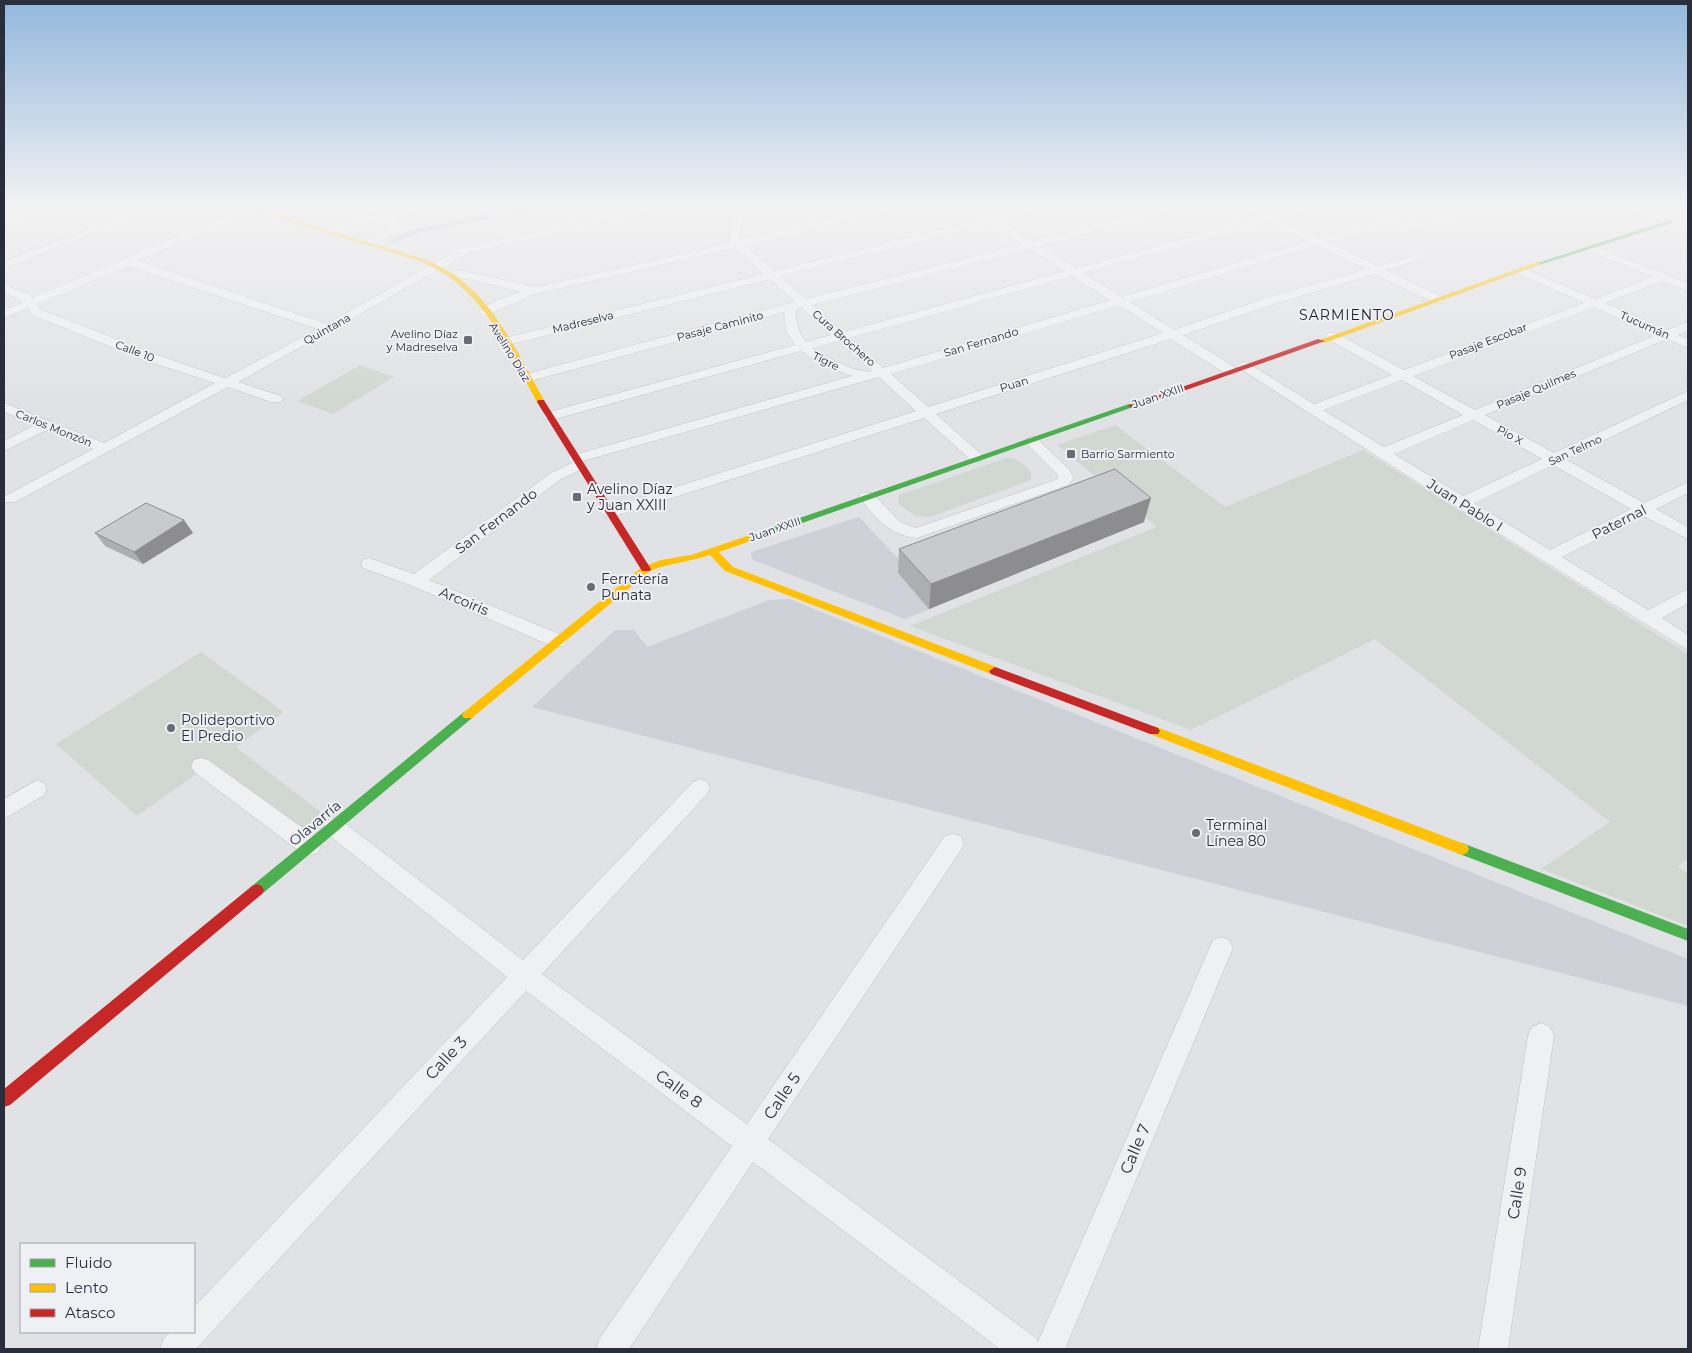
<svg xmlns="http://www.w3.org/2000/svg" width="1692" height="1353" font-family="Montserrat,sans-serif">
  <rect width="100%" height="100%" fill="#e1e2e5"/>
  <g fill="#cfd1d8">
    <path d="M1109 493 1144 522 905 619 753 560 751 555V552L859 517 904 565Z"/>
    <path d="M789 599 1688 959V1006L532 707 615 630H634L647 647 769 600Z"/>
  </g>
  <g fill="#d0d8d1">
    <path d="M273 208H371L375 215 327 224Z"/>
    <path d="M360 365 394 377 333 414 298 401Z"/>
    <path d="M1115 425 1225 507 1363 450 1688 654V859L1678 866 1688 874V926L1541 869 1610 822 1375 639 1191 730 910 626 1157 527 1057 445Z"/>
    <path d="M1006 458C1017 458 1024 464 1031 472V480L930 517 916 516 898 504 899 495Z"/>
    <path d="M201 652 284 712 236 747 323 814 299 832 212 763 137 816 56 744Z"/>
  </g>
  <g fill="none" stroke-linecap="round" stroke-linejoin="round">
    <path stroke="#b1bccd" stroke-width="4.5" d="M393 241 413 232 529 208"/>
    <g stroke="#bfc0c3" stroke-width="1">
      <g id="street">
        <path d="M31 208H47L4 225V219Z"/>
        <path d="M141 208H156L4 269V262Z"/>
        <path d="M244 208H259L138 261 327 324 459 249 645 208H666L467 254 238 382 281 396 283 399 281 402H271L228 387 15 502H5V496L93 449 47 430 4 451V441L35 425 4 412V403L104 443 215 383 144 360 32 315 28 308 4 318V310L23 302 4 292V285L30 294 32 298ZM128 266 318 329 225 378 154 354 40 309 37 304Z"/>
        <path d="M381 208H391L393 211 407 208H428L396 217 401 227 399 231 368 247 363 244 364 242 391 227 387 219 321 233 316 230 321 227 384 213Z"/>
        <path d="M735 208H745L739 237 741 240 880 208H900L746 246 774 271 983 219 968 208H981L994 216 1026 208H1045L1001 221 1033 241 1161 208H1180L1040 246 1076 268 1260 218 1243 208H1257L1270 215 1293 208H1311L1279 219 1319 238 1377 221 1352 208H1367L1391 219 1416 225 1467 208H1484L1416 231 1387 224 1328 242 1377 266 1419 254 1423 255V259L1386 270 1443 297V303H1435L1375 274 1274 304 1183 335 1236 368 1238 371 1236 374H1226L1171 339 936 414 982 455 984 458 982 461H972L924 418 615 516 609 518 601 513 603 510 916 411 879 377 583 461 586 465 584 468 561 479 429 580 564 636 567 641 564 646 558 647 552 646 410 585 363 568 361 564 363 560 369 558 414 574 551 473 572 463 568 459 570 456 852 376 824 366 801 351 555 419H545L543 416 545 413 795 345 786 331 784 312 527 382 520 378 522 375 795 302 770 279 505 346 501 345 499 342 501 339 764 274 735 248 535 294 485 316 479 312C489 301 507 297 521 292L474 280 453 277 447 274 453 271H463L536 287 731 243 729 237ZM1268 222 1308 241 1122 297 1083 273ZM990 224 1022 244 806 299 780 276ZM1317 245 1366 269 1266 298 1174 330 1130 302ZM1030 249 1065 271 843 332 812 305ZM1072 276 1110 300 883 368 849 338ZM1119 305 1163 333 928 407 891 374ZM801 307 831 335 806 342C798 332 795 321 796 309ZM838 341 872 371C857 375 825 356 812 348Z"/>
        <path d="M1623 208H1639L1659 215 1680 208H1688V212L1669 219 1688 226V232Z"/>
        <path d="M1590 245 1688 283V291L1663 281 1605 303 1667 330 1688 322V330L1678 335 1688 339V348L1667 339 1485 415 1554 453 1688 391V400L1565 459 1644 503 1688 482V493L1656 509 1688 527V539L1643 516 1562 557 1648 610 1688 589V603L1662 618 1688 635V650L1455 506 1236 366 1243 362 1248 363 1314 404 1392 375 1328 339 1326 336 1328 333H1336L1404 370 1584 303 1515 272V268H1523L1595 299 1653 277 1586 250V246ZM1594 307 1656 335 1475 410 1413 376ZM1402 380 1463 415 1384 447 1323 410ZM1473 420 1542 459 1463 496 1394 454ZM1553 465 1631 509 1550 550 1474 503Z"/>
        <path d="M1031 437 1036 438 1069 469 1074 478 1068 485 917 538C890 535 874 518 859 496L862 493H872L900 522 916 528 1058 479 1057 474 1024 441Z"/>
        <path d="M201 758 208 760 318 839 321 846 318 853 310 855 302 853 194 772 191 766 194 760Z"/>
        <path d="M700 779 707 782 710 788 707 794 542 974 747 1124 945 836 953 834 961 836 964 843 961 850 768 1139 1036 1338 1038 1342 1213 940 1221 937 1229 940 1233 948 1065 1349H1000L753 1162 629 1349H596L600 1338 732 1146 526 991 196 1349H160L164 1338 170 1332H194V1307L507 977 326 833 323 827 326 821 334 818 342 821 523 960 693 782Z"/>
        <path d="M37 780 44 783 47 789 44 795 4 819V799Z"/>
        <path d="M1541 1023 1550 1027 1554 1036 1508 1349H1478L1528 1036 1532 1027Z"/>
      </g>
    </g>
    <use href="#street" fill="#eff0f2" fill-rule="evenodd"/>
    <g fill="#4caf50" fill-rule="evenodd">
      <path d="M1670 220 1672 221V223L1539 265 1534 264Z"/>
      <path d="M1129 404H1132L1136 406 768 535H762L760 533 762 531Z"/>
      <path d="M468 711 472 712 474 715 472 718 262 894 257 896 252 894 250 890 252 886 464 712Z"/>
      <path d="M1462 843 1688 929V941L1457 853 1455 849 1457 845Z"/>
    </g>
    <g fill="#ffc107" fill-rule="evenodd">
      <path d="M243 208H254L427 260C441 267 455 273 466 284 502 315 522 362 545 402L541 404 537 402C515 363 496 317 461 287 450 276 436 269 423 262Z"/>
      <path d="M1537 262 1540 264 1539 265 1324 343 1317 341Z"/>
      <path d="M765 530 770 533 768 535 719 552 733 567 999 668 1001 671 999 674H991L725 571 710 555C690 562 669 563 650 571L472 718H464L462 715 464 712 642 567 661 560 691 555Z"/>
      <path d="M1154 726 1467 845 1469 849 1467 853 1462 855 1457 853 1150 734 1148 731 1150 728Z"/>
    </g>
    <g fill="#c62828" fill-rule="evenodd">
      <path d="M1318 339 1325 341 1135 408H1132L1128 406Z"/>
      <path d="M538 400H544L545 402 651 569 650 571H642L537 402Z"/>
      <path d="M995 667 1158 728 1160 731 1158 734H1150L991 674 989 671Z"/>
      <path d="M257 884 262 886 264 890 262 894 10 1105 4 1107V1089L252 886Z"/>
    </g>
  </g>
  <g fill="#adaeb0">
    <path d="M184 520 193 533 143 564 105 546 95 533Z"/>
    <path d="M1144 522 929 609 898 573 899 549Z"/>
  </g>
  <g fill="#8d8d90">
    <path d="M1151 498 1144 522 929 609 931 584Z"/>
    <path d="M184 520 193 533 143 564 134 552Z"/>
  </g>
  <g fill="#c9cacd" stroke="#8d8d90">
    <path d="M1115 469 1151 498 931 584 899 549Z"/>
    <path d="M146 503 184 520 134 552 95 533Z"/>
  </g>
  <linearGradient id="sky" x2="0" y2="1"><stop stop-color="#92b7dd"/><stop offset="0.52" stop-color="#f2f2f3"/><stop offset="1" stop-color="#f2f2f3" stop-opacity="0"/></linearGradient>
  <rect width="1692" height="398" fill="url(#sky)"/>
  <g fill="#696d77" stroke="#eef0f4" stroke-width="2">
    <rect x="463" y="335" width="10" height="10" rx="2.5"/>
    <rect x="1066" y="449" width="10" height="10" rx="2.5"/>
    <rect x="572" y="492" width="10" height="10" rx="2.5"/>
    <circle cx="591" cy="587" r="5"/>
    <circle cx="171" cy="728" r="5"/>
    <circle cx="1196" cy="833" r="5"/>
  </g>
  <g text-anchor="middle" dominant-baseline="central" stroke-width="4" stroke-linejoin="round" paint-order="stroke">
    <g font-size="11" fill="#292e3c" stroke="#eef0f4">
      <text transform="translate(583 322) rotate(-14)">Madreselva</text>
      <text transform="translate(1645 325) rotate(24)">Tucumán</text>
      <text transform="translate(720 326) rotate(-15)">Pasaje Caminito</text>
      <text transform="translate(327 329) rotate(-29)">Quintana</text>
      <text transform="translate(844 338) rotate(41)">Cura Brochero</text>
      <text transform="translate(1488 341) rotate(-21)">Pasaje Escobar</text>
      <text transform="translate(981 342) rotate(-17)">San Fernando</text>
      <text transform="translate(135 351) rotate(21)">Calle 10</text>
      <text transform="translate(510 352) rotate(58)">Avelino Díaz</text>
      <text transform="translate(826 361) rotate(26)">Tigre</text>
      <text transform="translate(1014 384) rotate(-17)">Puan</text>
      <text transform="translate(1536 389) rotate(-23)">Pasaje Quilmes</text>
      <text transform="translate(1158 396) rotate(-19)">Juan XXIII</text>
      <text transform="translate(54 428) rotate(22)">Carlos Monzón</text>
      <text transform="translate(1510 435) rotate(29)">Pio X</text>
      <text transform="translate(1575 450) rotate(-25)">San Telmo</text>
      <text transform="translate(775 529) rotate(-19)">Juan XXIII</text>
    </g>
    <g font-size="11" fill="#292e3c" stroke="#eef0f4" text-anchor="end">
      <text x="458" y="334">Avelino Díaz<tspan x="458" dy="13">y Madreselva</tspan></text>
      <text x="1081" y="454" text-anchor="start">Barrio Sarmiento</text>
    </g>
    <g font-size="14" letter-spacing="1" fill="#1c202d" stroke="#eef0f4">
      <text x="1347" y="315">SARMIENTO</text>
    </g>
    <g font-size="14" fill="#292e3c" stroke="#eef0f4" text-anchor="start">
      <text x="587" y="489">Avelino Díaz<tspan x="587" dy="16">y Juan XXIII</tspan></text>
      <text x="601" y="579">Ferretería<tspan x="601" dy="16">Punata</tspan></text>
      <text x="181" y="720">Polideportivo<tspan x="181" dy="16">El Predio</tspan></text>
      <text x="1206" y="825">Terminal<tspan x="1206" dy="16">Línea 80</tspan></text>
    </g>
    <g font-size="14" fill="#292e3c" stroke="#eef0f4">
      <text transform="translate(1465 505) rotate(32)">Juan Pablo I</text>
      <text transform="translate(496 521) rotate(-37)">San Fernando</text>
      <text transform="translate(1619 522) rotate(-27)">Paternal</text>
      <text transform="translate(464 601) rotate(23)">Arcoiris</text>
      <text transform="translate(315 823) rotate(-40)">Olavarría</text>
    </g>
    <g font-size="16" fill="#292e3c" stroke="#eef0f4">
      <text transform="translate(446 1058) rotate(-47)">Calle 3</text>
      <text transform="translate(679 1089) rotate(36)">Calle 8</text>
      <text transform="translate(782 1096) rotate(-56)">Calle 5</text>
      <text transform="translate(1135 1149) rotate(-67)">Calle 7</text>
      <text transform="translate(1517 1193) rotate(-81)">Calle 9</text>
    </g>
  </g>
  <rect width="1692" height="1353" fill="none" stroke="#292e3c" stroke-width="10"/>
  <rect x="20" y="1243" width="175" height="90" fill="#eef0f4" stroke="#9fa2aa"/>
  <rect x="30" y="1259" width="25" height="8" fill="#4caf50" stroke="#9fa2aa"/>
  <text x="65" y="1268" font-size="15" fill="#292e3c">Fluido</text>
  <rect x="30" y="1284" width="25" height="8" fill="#ffc107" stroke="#9fa2aa"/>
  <text x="65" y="1293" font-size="15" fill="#292e3c">Lento</text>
  <rect x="30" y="1309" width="25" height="8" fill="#c62828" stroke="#9fa2aa"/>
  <text x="65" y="1318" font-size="15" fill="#292e3c">Atasco</text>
</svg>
